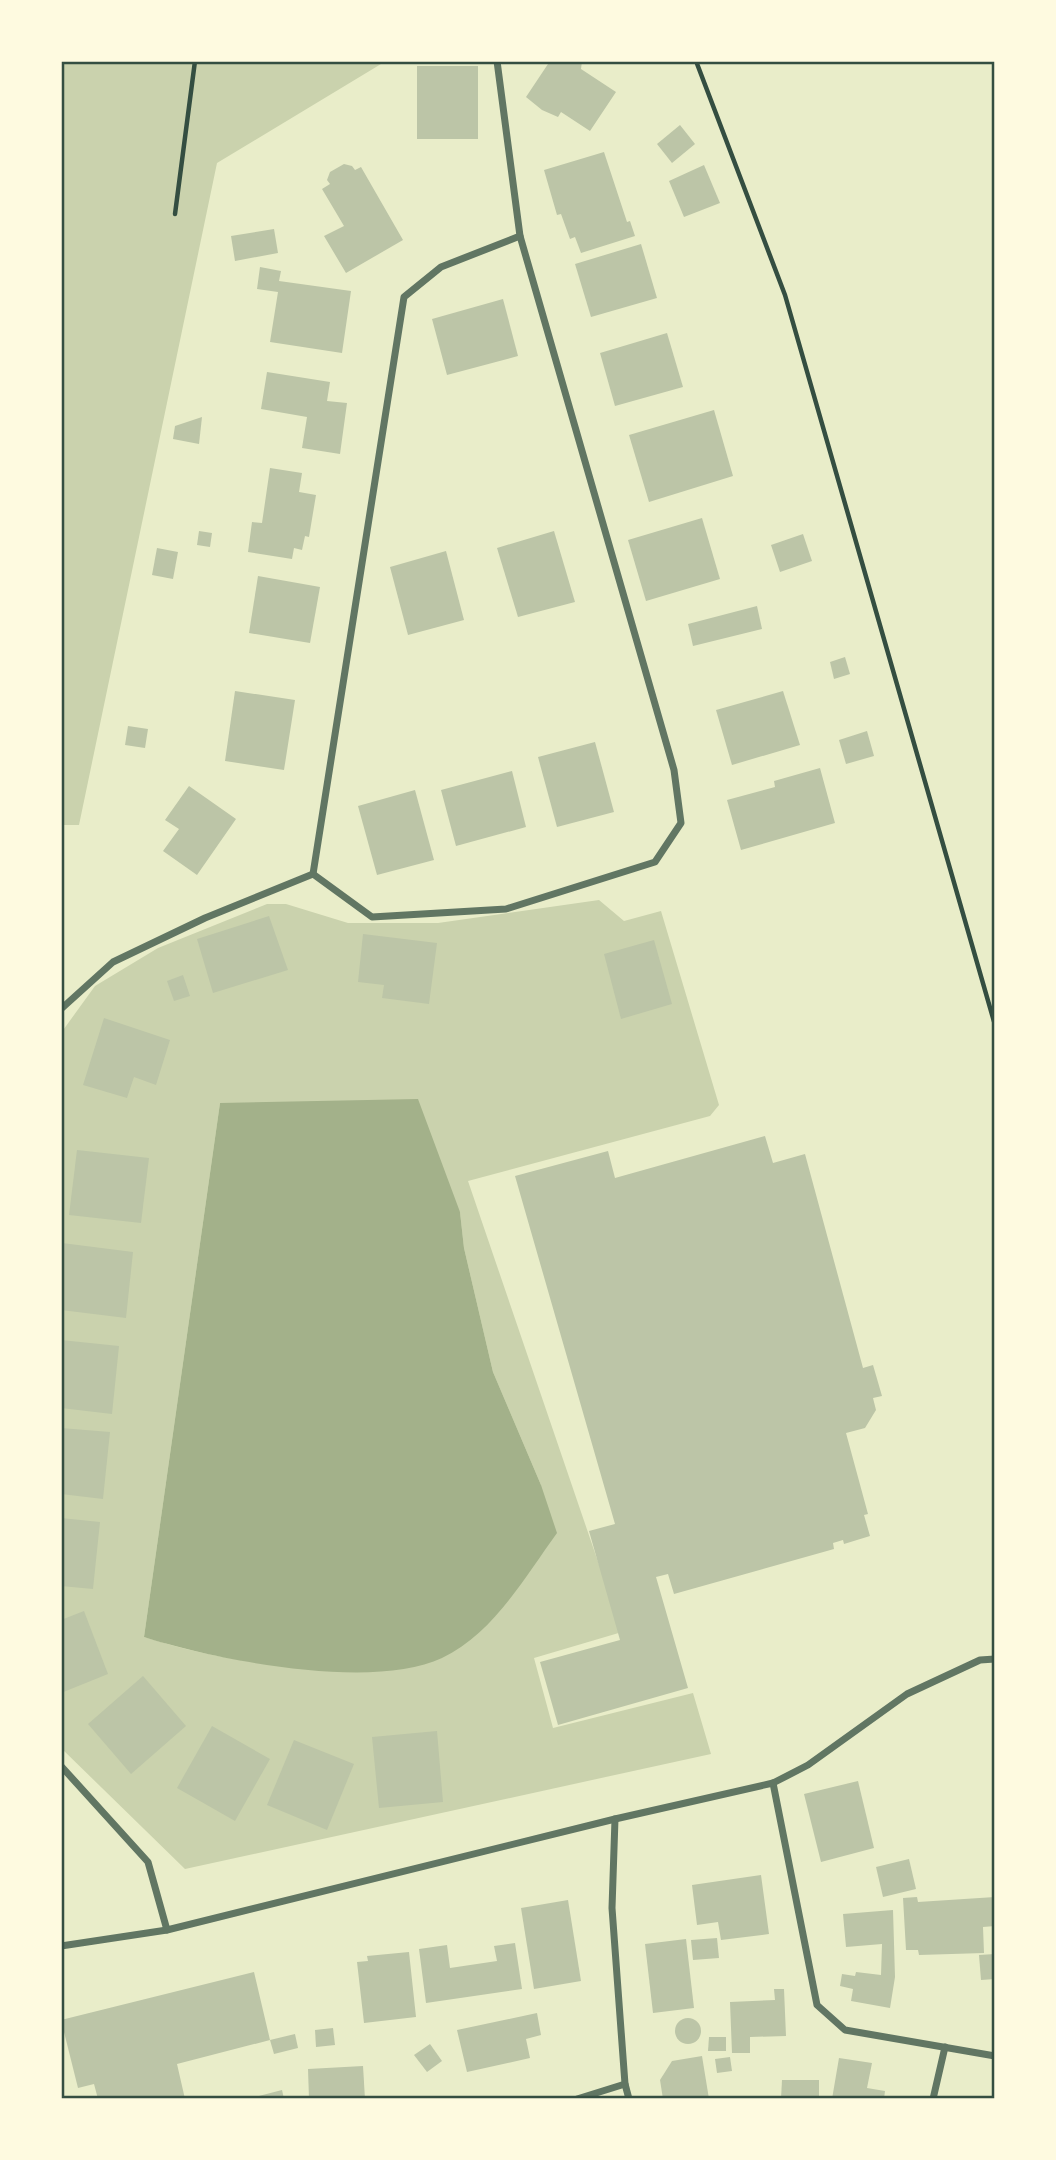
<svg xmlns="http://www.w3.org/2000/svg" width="1056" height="2160" font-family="'Crimson Pro',serif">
  <rect width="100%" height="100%" fill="#e9edc9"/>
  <g fill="#cad2ad" fill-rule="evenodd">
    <path d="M61 61H386L217 163 79 825H61Z"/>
    <path d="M599 900 624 921 661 911 719 1105 710 1116 468 1181 622 1632 534 1658 553 1728 693 1693 711 1754 185 1869 61 1748V1033L95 986 158 948 267 904H286L348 923H438ZM220 1103 460 1212 464 1248 493 1372 541 1485 380 1670C298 1670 222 1662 144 1637Z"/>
  </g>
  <path fill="#a3b18a" d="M418 1099 460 1212 464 1248 493 1372 541 1485 557 1533C525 1577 493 1634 442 1658 373 1691 215 1660 144 1637L220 1103Z"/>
  <g fill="#bcc5a7">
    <path d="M550 61H582L581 69 616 92 590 131 561 112 558 117 542 110 526 97Z"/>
    <rect x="417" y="66" width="61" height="73"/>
    <path d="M680 125 695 144 672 163 657 144Z"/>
    <path d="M604 152 627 222 630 221 635 236 581 253 575 237 570 239 561 214 557 215 544 170Z"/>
    <path d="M344 164 352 166 355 170 361 167 403 240 346 273 324 236 344 226 322 189 330 184 327 180 330 172Z"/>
    <path d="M704 165 720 203 684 217 669 181Z"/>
    <path d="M274 229 278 253 235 261 231 236Z"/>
    <path d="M641 244 657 298 591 317 575 264Z"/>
    <path d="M260 267 281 271 279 281 351 291 342 353 270 342 278 292 257 289Z"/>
    <path d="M503 299 518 356 447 375 432 319Z"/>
    <path d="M667 333 683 387 615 406 600 353Z"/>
    <path d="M267 372 330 382 327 401 347 403 340 454 302 448 307 417 261 409Z"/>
    <path d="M714 410 733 476 649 502 629 435Z"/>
    <path d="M202 417 199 444 173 439 175 426Z"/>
    <path d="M270 468 302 473 299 492 316 495 309 537 305 536 302 550 294 548 292 559 248 552 252 522 262 523Z"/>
    <path d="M702 518 720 579 646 601 628 540Z"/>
    <path d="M199 531 212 533 210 547 197 545Z"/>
    <path d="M554 531 575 602 518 617 497 548Z"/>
    <path d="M803 534 812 561 780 572 771 545Z"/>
    <path d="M157 548 178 552 173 579 152 575Z"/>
    <path d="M446 551 464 620 408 635 390 567Z"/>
    <path d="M258 576 320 587 310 643 249 633Z"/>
    <path d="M757 606 762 629 693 646 688 624Z"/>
    <path d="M845 657 850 674 834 679 830 662Z"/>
    <path d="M235 691 295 700 284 770 225 761Z"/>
    <path d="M783 691 800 745 732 765 716 710Z"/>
    <path d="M128 726 148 729 145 748 125 745Z"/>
    <path d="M867 731 874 756 846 764 839 740Z"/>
    <path d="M595 742 614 812 557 827 538 757Z"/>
    <path d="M820 768 835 823 741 850 727 800 775 787 774 781Z"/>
    <path d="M512 771 526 827 456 846 441 790Z"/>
    <path d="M189 786 236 819 197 875 163 851 179 829 165 820Z"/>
    <path d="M415 790 434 860 377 875 358 806Z"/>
    <path d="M269 916 288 970 213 993 197 939Z"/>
    <path d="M363 934 437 943 429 1004 382 998 384 985 358 982Z"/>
    <path d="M654 940 672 1004 621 1019 604 954Z"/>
    <path d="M183 975 190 996 174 1001 167 981Z"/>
    <path d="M104 1018 170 1040 156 1085 134 1077 127 1098 83 1085Z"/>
    <path d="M765 1136 773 1163 805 1154 863 1368 873 1365 882 1396 873 1398 876 1410 865 1428 846 1433 868 1514 864 1515 870 1536 844 1544 843 1540 833 1543 834 1549 674 1594 668 1574 656 1577 688 1688 558 1725 540 1662 620 1640 589 1531 615 1524 515 1176 608 1151 615 1178Z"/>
    <path d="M77 1150 149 1158 141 1223 69 1215Z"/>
    <path d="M62 1243 133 1252 126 1318 61 1310Z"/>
    <path d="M61 1340 119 1346 112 1414 61 1408Z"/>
    <path d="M61 1428 110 1432 103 1499 61 1494Z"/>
    <path d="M61 1518 100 1522 93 1589 61 1586Z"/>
    <path d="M84 1611 108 1674 61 1693V1620Z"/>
    <path d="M143 1676 186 1726 131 1774 88 1724Z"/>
    <path d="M212 1726 270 1759 235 1821 177 1788Z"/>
    <path d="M437 1731 443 1802 379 1808 372 1737Z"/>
    <path d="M294 1740 354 1764 327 1830 267 1805Z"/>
    <path d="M858 1781 874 1848 821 1862 804 1794Z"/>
    <path d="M909 1859 916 1889 883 1897 876 1867Z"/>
    <path d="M761 1875 769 1934 721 1940 718 1922 697 1925 692 1885Z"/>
    <path d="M917 1897 918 1902 995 1897V1926L983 1927 984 1953 919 1955 918 1950H906L903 1898Z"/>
    <path d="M568 1900 581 1981 534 1989 521 1908Z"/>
    <path d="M893 1910 895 1977 890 2008 851 2001 853 1989 840 1986 842 1974 855 1976 856 1972 881 1975 882 1944 846 1947 843 1914Z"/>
    <path d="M717 1938 719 1958 693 1960 691 1940Z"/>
    <path d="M686 1939 694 2008 653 2013 645 1944Z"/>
    <path d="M515 1943 522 1989 426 2003 419 1949 447 1945 450 1968 497 1961 494 1946Z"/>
    <path d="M409 1952 416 2017 364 2023 357 1962 368 1961 367 1956Z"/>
    <path d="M995 1954V1979L981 1980 979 1955Z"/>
    <path d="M254 1972 270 2040 177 2064 185 2099H98L94 2084 78 2088 61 2020Z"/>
    <path d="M774 1989H784L786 2036 750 2037V2053H732L730 2002 775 2000Z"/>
    <path d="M537 2013 541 2035 526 2039 530 2058 467 2072 457 2030Z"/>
    <circle cx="688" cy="2031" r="13"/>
    <path d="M333 2028 335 2045 316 2047 315 2030Z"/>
    <path d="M295 2034 298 2048 274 2054 270 2040Z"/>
    <path d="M709 2037H726V2051H708Z"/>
    <path d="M430 2044 442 2061 427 2072 414 2055Z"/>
    <path d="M702 2056 709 2099H663L660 2080 672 2061Z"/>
    <path d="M730 2057 732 2071 717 2073 715 2059Z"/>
    <path d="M839 2058 872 2063 867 2088 885 2091 884 2099H832Z"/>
    <path d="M363 2066 365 2099H309L308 2069Z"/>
    <path d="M782 2080H819V2099H781Z"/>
    <path d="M282 2090 284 2099H251V2098Z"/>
  </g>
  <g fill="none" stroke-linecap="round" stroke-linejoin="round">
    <g stroke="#344e41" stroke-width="4.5">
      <path d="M696 61 785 295 995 1025"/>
      <path d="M175 214 195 61"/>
    </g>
    <g stroke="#617663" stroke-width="7">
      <path d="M313 874 372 917 506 909 655 862 681 823 674 770 520 236 497 61"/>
      <path d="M313 874 404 297 441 267 520 236"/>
      <path d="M61 1009 113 962 205 918 313 874"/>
      <path d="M61 1766 148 1862 167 1930"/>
      <path d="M773 1783 817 2005 845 2030 995 2056"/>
      <path d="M615 1819 612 1908 625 2084 629 2099"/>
      <path d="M61 1946 167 1930 615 1819 773 1783 808 1765 907 1694 980 1660 995 1659"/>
      <path d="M577 2099 625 2084"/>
      <path d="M933 2099 945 2047"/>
    </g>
  </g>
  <rect width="1056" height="2160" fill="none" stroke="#fefae0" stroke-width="126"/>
  <rect x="63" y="63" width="930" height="2034" fill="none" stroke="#344e41" stroke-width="2.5"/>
</svg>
